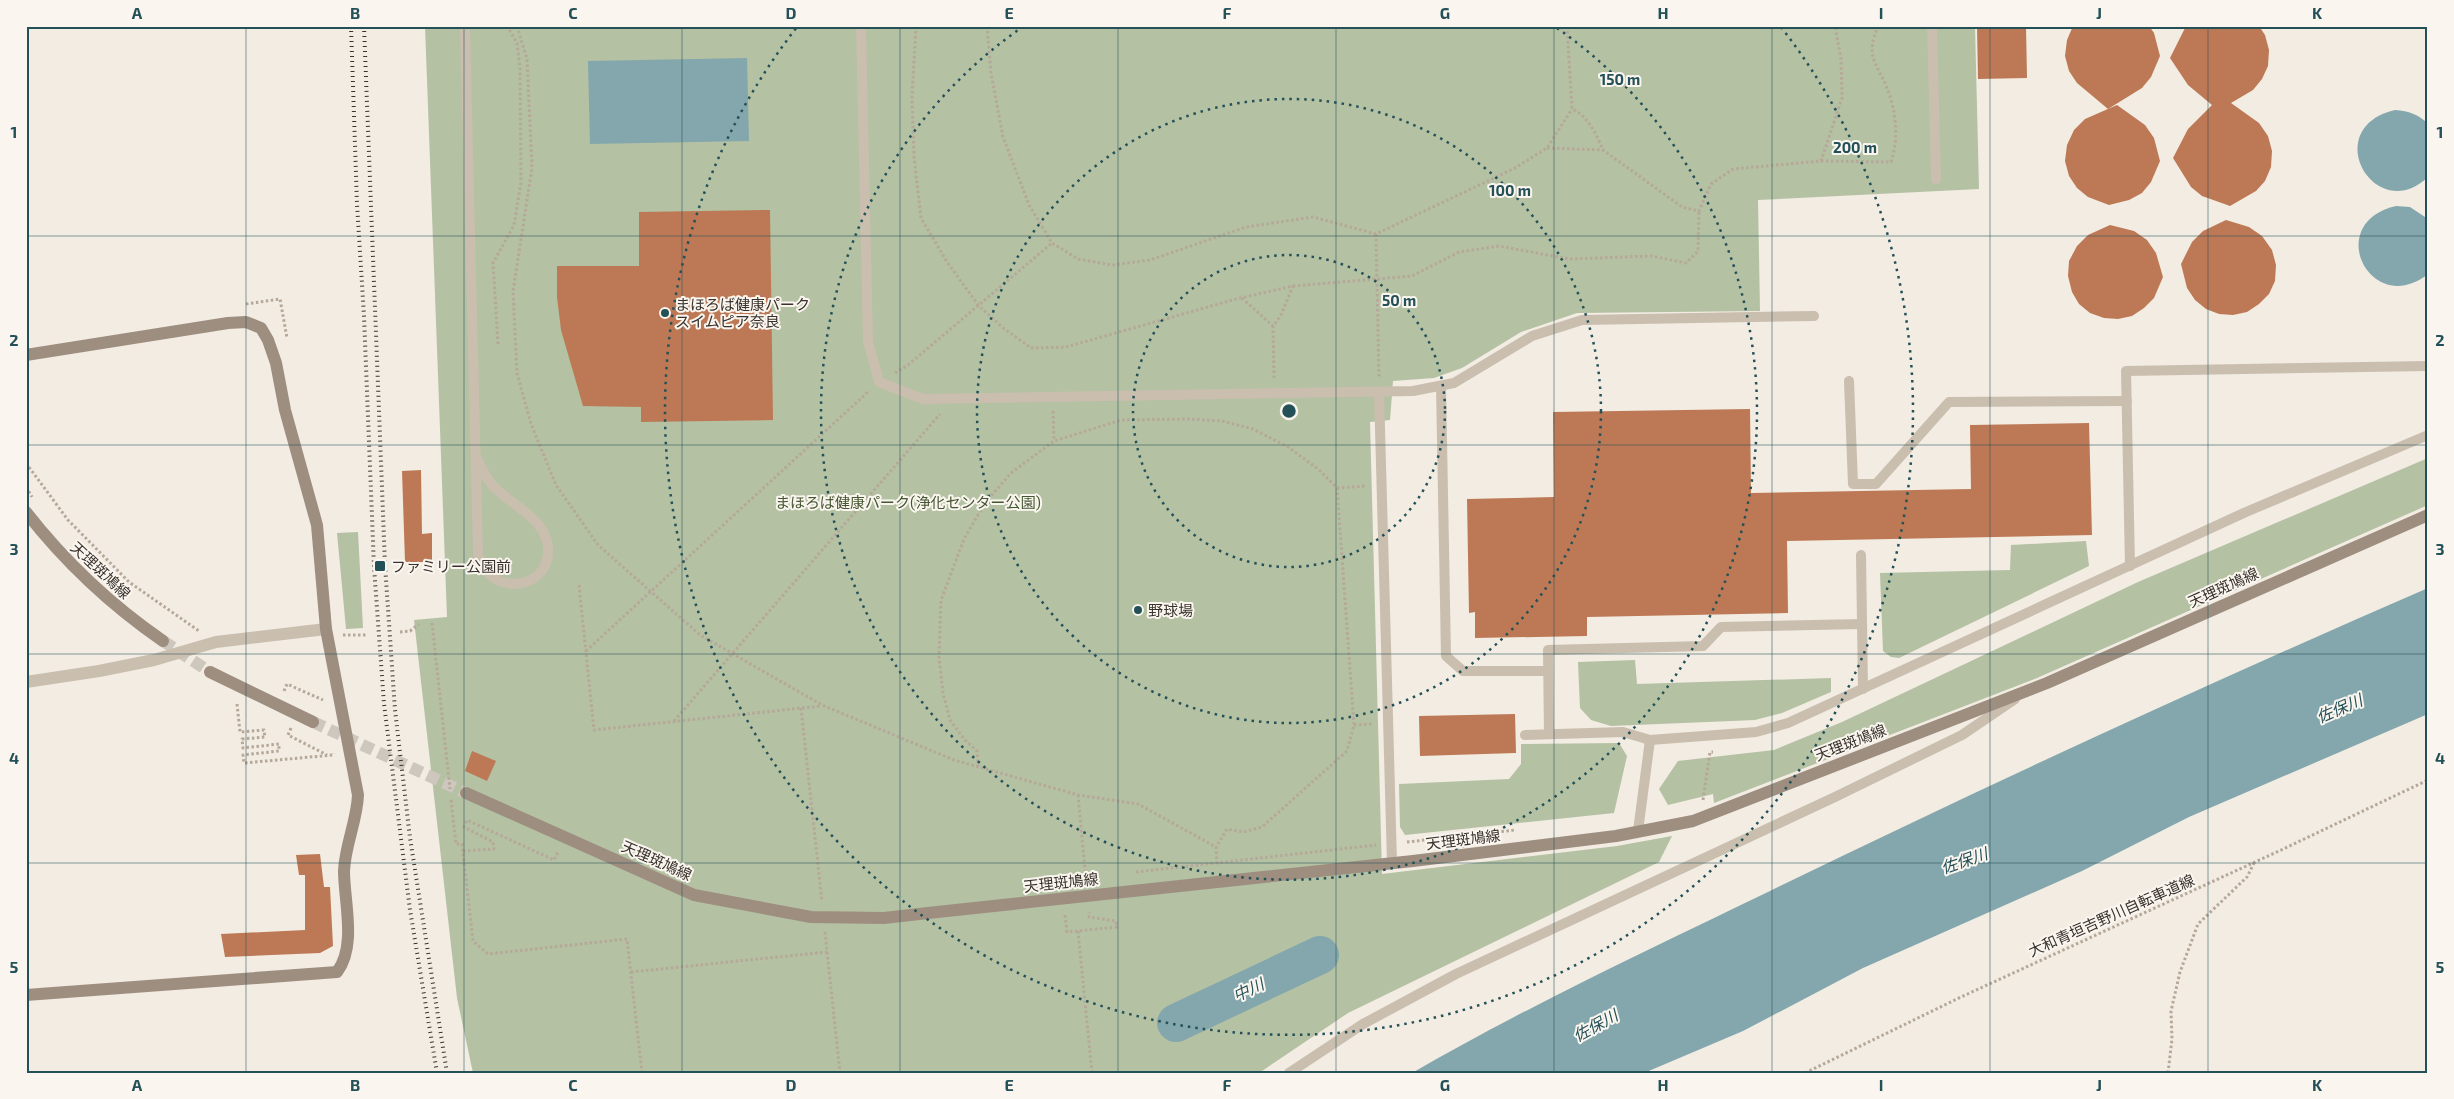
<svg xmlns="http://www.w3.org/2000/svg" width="2454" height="1099" font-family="'Exo 2','Noto Sans JP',sans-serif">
  <rect width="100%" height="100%" fill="#f2ece2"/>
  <g fill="#b4c1a3">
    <path d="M425 26H1975L1979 189 1758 200 1760 311 1577 313 1521 332 1462 368 1434 378 1393 381 1390 420 1370 422 1382 874 1617 846 1672 836 1659 862 1348 1013 1259 1073H473L457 998 414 620 447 617Z"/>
    <path d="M2428 458V505L2037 678 1714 803 1713 794 1668 805 1659 789 1678 761 1774 750 1842 722 2138 582Z"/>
    <path d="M358 532 363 628 346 629 337 533Z"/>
    <path d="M2086 541 2089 566 1899 658 1891 657 1883 651 1880 573 2010 570 2011 545Z"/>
    <path d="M1635 660 1637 684 1831 678V692L1782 713 1755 720 1611 726 1591 720 1580 708 1578 662Z"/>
    <path d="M1619 743 1627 756 1614 813 1405 835 1400 827 1399 784 1509 779 1521 764V744Z"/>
  </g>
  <g fill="#83a7ad">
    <path d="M747 58 749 141 590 144 588 61Z"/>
    <path d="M2395 110C2409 111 2418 114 2428 124V177C2375 227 2318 128 2395 110Z"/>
    <path d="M2396 206 2410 207 2428 219V274C2371 319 2322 223 2396 206Z"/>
    <path d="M2428 588V714L2189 817 2082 871 1863 968 1743 1031 1644 1073H1412C1528 1006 1650 949 1770 891 1987 785 2207 684 2428 588Z"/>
  </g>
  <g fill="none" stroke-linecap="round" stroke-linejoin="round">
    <path stroke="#83a7ad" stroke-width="38" d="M1176 1023 1320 955"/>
  </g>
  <g fill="#bd7955">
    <path d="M1977 26H2026L2027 78 1978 79Z"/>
    <path d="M2073 26H2149L2154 33 2160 56 2151 77 2142 88 2108 109 2077 83 2069 71 2065 56 2067 40Z"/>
    <path d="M2186 26H2259L2265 35 2269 50 2268 66 2262 79 2253 90 2231 103 2259 123 2268 136 2272 151 2271 167 2265 181 2256 191 2230 206 2202 196 2191 187 2173 158 2188 129 2212 105 2188 85 2170 58Z"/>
    <path d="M2117 105 2145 125 2154 138 2160 161 2151 182 2142 193 2129 200 2109 205 2088 197 2077 188 2069 176 2065 161 2067 145 2074 130 2085 119Z"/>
    <path d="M770 210 773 420 641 422V407L583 406 561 330 557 297V266H639V212Z"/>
    <path d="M2226 220 2249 227 2262 236 2272 250 2276 265 2275 281 2269 294 2259 304 2247 312 2233 315 2219 314 2206 309 2195 300 2187 288 2181 264 2192 242 2203 231Z"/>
    <path d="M2110 225 2134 231 2147 240 2156 253 2163 277 2154 298 2144 308 2132 316 2118 319 2104 318 2090 313 2079 304 2072 292 2068 276 2069 261 2077 246 2088 235Z"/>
    <path d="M1750 409 1751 493 1971 489 1970 425 2089 423 2092 535 1787 541 1788 613 1587 617V636L1475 638V612L1469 613 1467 499 1554 497 1553 412Z"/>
    <path d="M421 470 422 534 432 533V562H405L402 471Z"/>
    <path d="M1515 714 1516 753 1420 756 1419 716Z"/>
    <path d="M472 751 496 761 487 781 465 771Z"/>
    <path d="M320 854 324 887H330L333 946 320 953 225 957 221 934 305 930V875H299L296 855Z"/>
  </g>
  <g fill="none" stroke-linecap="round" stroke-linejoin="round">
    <g stroke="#cdc7be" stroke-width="12" stroke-dasharray="12 6" stroke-linecap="butt">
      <path d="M163 641 210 672"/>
      <path d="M313 722 466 793"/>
    </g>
    <g stroke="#b6a899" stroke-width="3" stroke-dasharray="2.5 2.5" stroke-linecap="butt">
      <path d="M517 26 527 59 532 168 513 291 517 373 531 424 556 485 598 545 700 635 822 705 954 760 1078 795 1138 804 1216 847 1217 863"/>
      <path d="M916 26 912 97 914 157 921 218 947 262 979 306 1002 327 1031 348 1066 347 1236 299 1293 286 1412 276 1459 252 1499 246 1569 259 1652 256 1686 263 1698 251 1699 211"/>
      <path d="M987 26 991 73 1003 137 1029 205 1052 243 1078 259 1112 265 1150 260 1246 227 1313 217 1376 234 1515 168 1547 148 1572 109"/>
      <path d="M1567 26 1572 109C1587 115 1597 135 1603 150L1682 207 1699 211 1711 184 1733 169 1821 161 1842 98 1841 59 1835 26"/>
      <path d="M1547 148 1603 150"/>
      <path d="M1821 161 1891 162C1899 139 1896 110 1887 88 1876 61 1865 58 1878 26"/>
      <path d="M1376 234 1379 378"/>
      <path d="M1242 298 1273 326"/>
      <path d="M246 304 280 299 287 338"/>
      <path d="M498 344 493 263 514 225 521 182 520 69 517 43 507 26"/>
      <path d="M895 373 908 365 1052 243"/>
      <path d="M1274 378 1273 326 1281 315 1293 286"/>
      <path d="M1053 411 1054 441"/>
      <path d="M26 463 68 520 129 582 199 631"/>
      <path d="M26 487 32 497"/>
      <path d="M1337 488 1366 486"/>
      <path d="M579 585 594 730 821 706"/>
      <path d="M432 623 450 789"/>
      <path d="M400 632 410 631 419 624"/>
      <path d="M343 635H368"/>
      <path d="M586 651 869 391"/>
      <path d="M284 691 287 684 323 700"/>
      <path d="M237 704 240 732 264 730 265 737 242 739 243 748 279 744V751L243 755 244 763 333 755V753"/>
      <path d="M801 708 822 902"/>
      <path d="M674 721 940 414"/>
      <path d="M1354 725 1373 724"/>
      <path d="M291 728 288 735 327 755"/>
      <path d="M978 767 977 751 964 739 950 720 943 693 939 657 941 600 964 539 985 503 1011 473 1054 441 1121 420 1190 419 1222 421 1253 429 1288 447 1318 469 1337 488 1354 725 1347 751 1262 827 1243 832 1227 829 1216 847"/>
      <path d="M1078 795 1086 880"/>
      <path d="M451 800 456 844H462L473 941 488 954 627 939 642 1073"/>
      <path d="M1703 800 1710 752H1713"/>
      <path d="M1407 842 1515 830"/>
      <path d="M463 851 494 849 493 842 464 827 467 820 554 860 558 852"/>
      <path d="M1136 872 1376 845"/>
      <path d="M1065 915 1067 932 1117 927 1116 921 1089 917V912"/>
      <path d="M1078 931 1092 1073"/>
      <path d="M825 932 840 1073"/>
      <path d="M631 972 827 952"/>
      <path d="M1805 1073 1961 997 2279 851 2428 780"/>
      <path d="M2168 1073 2172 1039 2171 1011 2180 972 2198 924 2247 877 2254 863"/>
    </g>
    <g stroke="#cabeaf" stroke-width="10">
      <path d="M465 26 478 554C487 598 552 591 548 547 546 519 511 505 493 486 485 477 481 467 476 456"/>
      <path d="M861 26 868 341 879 382 923 399 1413 391 1454 383 1532 336 1582 320 1814 316"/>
      <path d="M1932 26 1936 179"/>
      <path d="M1849 381 1853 484H1876L1949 402 2127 401"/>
      <path d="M1441 386 1446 656 1463 671H1548"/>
      <path d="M1379 392 1392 863"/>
      <path d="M1861 555 1863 689"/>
      <path d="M2130 566 2126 371 2428 366"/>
      <path d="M1549 734 1548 650 1703 646 1721 627 1862 624"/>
      <path d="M1525 735 1623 732 1650 740 1756 732 1788 723 2246 512 2428 435"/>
      <path d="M1638 831 1650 740"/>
      <path d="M1289 1073 1363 1024 1456 974 1835 797 1962 735 2015 699"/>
    </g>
    <path stroke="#cabeaf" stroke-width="12" d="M26 682 99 671 154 660 216 642 326 629"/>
    <g stroke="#9e8e80" stroke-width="12">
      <path d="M26 355 228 323 246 322 261 328 268 340 276 363 285 410 317 525 326 629 358 795C357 821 345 845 344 871 344 901 357 946 337 972L26 995"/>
      <path d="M26 512C65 562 111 605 163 641"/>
      <path d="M210 672 313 722"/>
      <path d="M466 793 694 895 811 917 884 918 928 913 1413 861 1616 836 1693 821 2047 683 2428 515"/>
    </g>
    <g stroke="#39322c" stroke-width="4" stroke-dasharray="1 4" stroke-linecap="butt">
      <path d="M351 26 357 204 364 316 374 567 384 704 410 910 437 1073"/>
      <path d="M364 26 385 565 395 710 410 838 447 1073"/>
    </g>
  </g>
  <path fill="none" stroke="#245058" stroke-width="1" stroke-opacity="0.55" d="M246 26V1073M464 26V1073M682 26V1073M900 26V1073M1118 26V1073M1336 26V1073M1554 26V1073M1772 26V1073M1990 26V1073M2208 26V1073M26 236H2428M26 445H2428M26 654H2428M26 863H2428"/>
  <g fill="none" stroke="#245058" stroke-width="2.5" stroke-dasharray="2.5 5">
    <circle cx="1289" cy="411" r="156"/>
    <circle cx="1289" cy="411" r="312"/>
    <path d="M1557 28A468 468 0 1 1 1021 28"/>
    <path d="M1781 27A624 624 0 1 1 797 27"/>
  </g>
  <g fill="#245058" stroke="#faf6ef" stroke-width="2">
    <circle cx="665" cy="313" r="5"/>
    <rect x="374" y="560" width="12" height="12" rx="2.5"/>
    <circle cx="1138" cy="610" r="5"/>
  </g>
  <g text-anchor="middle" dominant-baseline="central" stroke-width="4" stroke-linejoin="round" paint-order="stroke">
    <g font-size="15" fill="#39322c" stroke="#faf6ef" text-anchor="start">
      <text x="675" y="304">まほろば健康パーク<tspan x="675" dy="17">スイムピア奈良</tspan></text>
      <text x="391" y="566">ファミリー公園前</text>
      <text x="1148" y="610">野球場</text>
    </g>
    <g font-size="15" fill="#455632" stroke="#faf6ef">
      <text x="908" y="502">まほろば健康パーク(浄化センター公園)</text>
    </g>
    <g font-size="15" fill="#39322c" stroke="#faf6ef">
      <text transform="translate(101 570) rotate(43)">天理斑鳩線</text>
      <text transform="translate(2223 587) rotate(-24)">天理斑鳩線</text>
      <text transform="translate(1850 742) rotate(-21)">天理斑鳩線</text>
      <text transform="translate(1463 839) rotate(-7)">天理斑鳩線</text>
      <text transform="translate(657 860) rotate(24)">天理斑鳩線</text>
      <text transform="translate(1061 882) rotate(-6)">天理斑鳩線</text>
      <text transform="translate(2111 915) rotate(-24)">大和青垣吉野川自転車道線</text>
    </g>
    <g font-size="16" font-style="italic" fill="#245058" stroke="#faf6ef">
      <text transform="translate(2339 708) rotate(-23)">佐保川</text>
      <text transform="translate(1964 860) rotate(-19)">佐保川</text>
      <text transform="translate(1248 989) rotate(-25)">中川</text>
      <text transform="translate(1595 1025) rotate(-29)">佐保川</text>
    </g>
  </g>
  <circle cx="1289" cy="411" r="8" fill="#245058" stroke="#faf6ef" stroke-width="2.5"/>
  <g font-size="15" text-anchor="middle" font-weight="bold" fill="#245058" stroke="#faf6ef" stroke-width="4" stroke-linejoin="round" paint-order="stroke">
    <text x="1620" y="85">150 m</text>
    <text x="1855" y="153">200 m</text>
    <text x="1510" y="196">100 m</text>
    <text x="1399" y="306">50 m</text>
  </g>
  <rect width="2454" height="1099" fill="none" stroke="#faf6ef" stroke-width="55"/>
  <rect x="28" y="28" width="2398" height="1044" fill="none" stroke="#245058" stroke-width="2"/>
  <g font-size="16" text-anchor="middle" font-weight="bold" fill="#245058">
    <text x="137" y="19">A</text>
    <text x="355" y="19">B</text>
    <text x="573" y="19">C</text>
    <text x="791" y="19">D</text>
    <text x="1009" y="19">E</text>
    <text x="1227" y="19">F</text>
    <text x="1445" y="19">G</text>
    <text x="1663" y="19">H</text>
    <text x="1881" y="19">I</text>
    <text x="2099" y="19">J</text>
    <text x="2317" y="19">K</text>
    <text x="14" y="138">1</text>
    <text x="2440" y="138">1</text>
    <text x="14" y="346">2</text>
    <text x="2440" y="346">2</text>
    <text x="14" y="555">3</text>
    <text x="2440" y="555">3</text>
    <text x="14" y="764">4</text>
    <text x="2440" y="764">4</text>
    <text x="14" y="973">5</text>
    <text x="2440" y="973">5</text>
    <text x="137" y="1091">A</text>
    <text x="355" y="1091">B</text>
    <text x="573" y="1091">C</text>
    <text x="791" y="1091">D</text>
    <text x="1009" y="1091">E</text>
    <text x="1227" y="1091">F</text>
    <text x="1445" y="1091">G</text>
    <text x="1663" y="1091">H</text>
    <text x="1881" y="1091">I</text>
    <text x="2099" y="1091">J</text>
    <text x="2317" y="1091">K</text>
  </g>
</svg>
